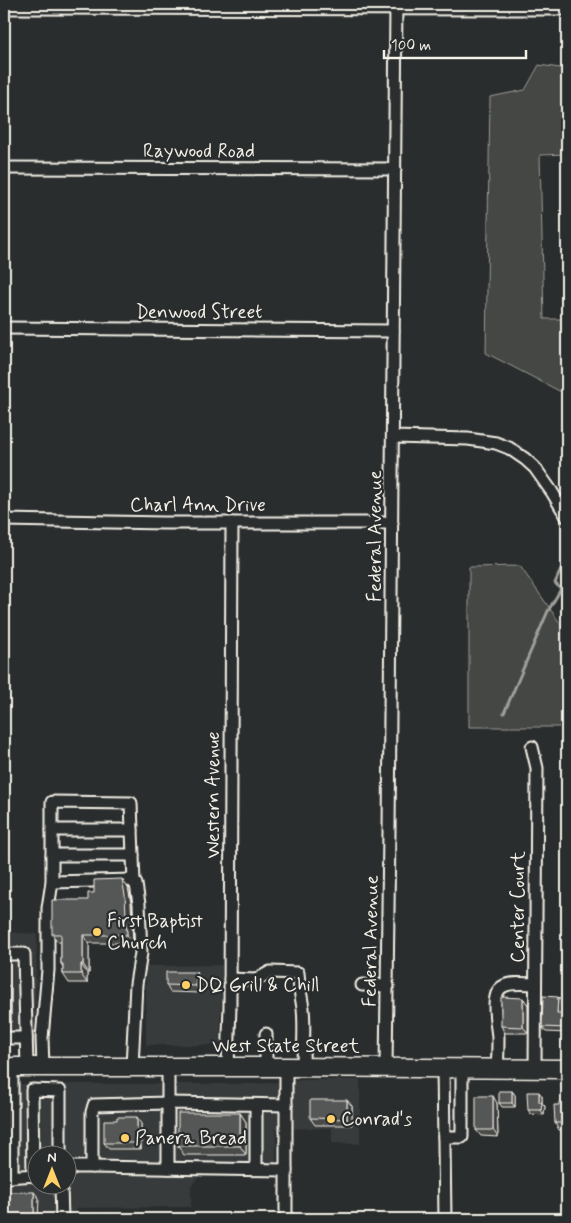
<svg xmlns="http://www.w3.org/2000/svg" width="571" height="1223" font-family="Mynerve,sans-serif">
  <rect width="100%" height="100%" fill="#2a2d2e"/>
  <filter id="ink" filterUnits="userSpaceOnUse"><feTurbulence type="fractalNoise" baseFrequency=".02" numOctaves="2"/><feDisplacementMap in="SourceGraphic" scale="10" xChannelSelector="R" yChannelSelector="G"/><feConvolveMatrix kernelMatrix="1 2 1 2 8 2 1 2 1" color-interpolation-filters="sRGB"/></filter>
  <g filter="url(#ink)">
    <g fill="#373a3a" fill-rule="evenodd">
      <path d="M4 932 37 934 35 1044H4Z"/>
      <path d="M222 965 220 1045H146V966Z"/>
      <path d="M303 1080H360V1144L332 1143V1128L276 1129V1177H199L191 1186V1207L76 1208V1219H4V1084H256ZM38 1156H68V1186H38Z"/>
    </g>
    <g fill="#444645" stroke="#9c9c96">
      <path d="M539 65 567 69V154L540 155 544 319H567V395L486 353 490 97 525 90Z"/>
      <path d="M520 566 567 633V727H469V567Z"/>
    </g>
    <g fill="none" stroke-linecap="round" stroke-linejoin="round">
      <path stroke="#9f9f9a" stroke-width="3" d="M504 713 548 611 561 589 555 583 567 556"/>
      <g stroke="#f4f1e8" stroke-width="15">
        <g id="minor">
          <path d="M4 8 567 9"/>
          <path d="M4 168 395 169"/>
          <path d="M4 328 393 331"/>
          <path d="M393 437 468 439 496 443 509 448 525 459 535 468 552 492 567 517"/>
          <path d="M4 520 164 523H392"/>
          <path d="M532 747 537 768 535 1069"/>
          <path d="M52 830H132"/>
          <path d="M52 855H133"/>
          <path d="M52 882 132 880 136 884 139 904 141 953 136 984 132 1067"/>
          <path d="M4 954H24L27 1067"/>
          <path d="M230 979 256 980 270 972 298 973C299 985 301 996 303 1008 305 1028 303 1047 303 1067"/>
          <path d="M362 985 388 986"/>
          <path d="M4 1038H26"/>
          <path d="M12 1067V1177"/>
          <path d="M43 1067 42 1038 48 970V908L52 882V802L131 803 134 883"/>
          <path d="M168 1067V1168"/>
          <path d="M228 1067 230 1005 232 523"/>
          <path d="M266 1067V1034"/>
          <path d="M286 1067V1219"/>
          <path d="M386 1068 389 832 396 4"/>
          <path d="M443 1068 445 1219"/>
          <path d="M497 1068C498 1058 498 1047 498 1037 497 1024 489 992 504 986 511 982 527 984 535 984"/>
          <path d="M256 1105V1169"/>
          <path d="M444 1137H462V1068"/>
          <path d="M92 1167V1112L94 1105 168 1103 286 1105"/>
          <path d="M68 1170 75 1167H92L286 1170"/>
          <path d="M33 1176 32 1090 60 1091V1156"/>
          <path d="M4 1177 38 1175"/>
          <path d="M61 1186 62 1219"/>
        </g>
      </g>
      <g stroke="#f4f1e8" stroke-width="21">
        <path id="highway" d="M4 1067H286L567 1069"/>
      </g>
      <use href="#minor" stroke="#2a2d2e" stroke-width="11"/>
      <use href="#highway" stroke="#2a2d2e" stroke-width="18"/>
    </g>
    <g fill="#494b4a" stroke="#f4f1e8">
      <path d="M128 888 131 903 133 943H89V973H87V983H69L63 974V967L61 964V942H58L52 934 88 900 94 893Z"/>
      <path d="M196 972 201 979V993L170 992 166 985Z"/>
      <path d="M4 983 11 989V1022H6V1025H4Z"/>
      <path d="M558 997 562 1002 561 1014H567V1033L546 1032 542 1027Z"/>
      <path d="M523 998 528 1005V1033H505L501 1026Z"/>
      <path d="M512 1091 515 1095V1107H502L499 1103Z"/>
      <path d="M542 1096V1103L545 1106 544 1115 531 1114 528 1110Z"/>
      <path d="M567 1102V1130H559L555 1123 559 1105Z"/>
      <path d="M497 1103 498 1137 481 1136 476 1130Z"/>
      <path d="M352 1106V1125H315L310 1118Z"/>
      <path d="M240 1113 246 1122V1155H184L178 1146Z"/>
      <path d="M117 1120 141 1124V1149H109L104 1143Z"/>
    </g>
    <g fill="#3c3d3c" stroke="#f4f1e8">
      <path d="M122 879 128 888 131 903 133 943 127 935Z"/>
      <path d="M83 935 89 943V973L83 964Z"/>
      <path d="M81 964 87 973V983L81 974Z"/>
      <path d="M196 972 201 979V993L196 986Z"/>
      <path d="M6 983 11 989V1022L6 1015Z"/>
      <path d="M558 997 562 1002 561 1020 557 1014Z"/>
      <path d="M523 998 528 1005V1033L523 1027Z"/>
      <path d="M512 1091 515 1095V1107L512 1103Z"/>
      <path d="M539 1092 542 1096V1103L545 1106 544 1115 541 1110 539 1102Z"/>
      <path d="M493 1096 497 1103 498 1137 493 1130Z"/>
      <path d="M347 1100 352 1106V1125L347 1119Z"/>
      <path d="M240 1113 246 1122V1155L240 1146Z"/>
      <path d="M137 1117 141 1124V1149L137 1143Z"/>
      <path d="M34 1192 39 1198 38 1219H34Z"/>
    </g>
    <g fill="#555756" stroke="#f4f1e8">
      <path d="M122 879 125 895 127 935H83V964H81V974H63V964H61V934H52V900H88V893H94V880Z"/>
      <path d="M166 972H196V986L166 985Z"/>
      <rect x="4" y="983" width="2" height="32"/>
      <path d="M543 996 558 997 557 1014H567V1028L542 1027Z"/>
      <path d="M501 997 523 998V1027L501 1026Z"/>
      <rect x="499" y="1091" width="13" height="12"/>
      <path d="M527 1092H539V1102H542L541 1110H528Z"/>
      <rect x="476" y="1096" width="17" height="34"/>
      <path d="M310 1100H347V1119L310 1118Z"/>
      <path d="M559 1102H567V1123H555L554 1105H559Z"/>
      <rect x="178" y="1113" width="62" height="33"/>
      <path d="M117 1117H137V1143H104V1120H117Z"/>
      <rect x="4" y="1192" width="30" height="27"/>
    </g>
  </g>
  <g fill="#ffd166" stroke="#2a2d2e" stroke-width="2">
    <circle cx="97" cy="932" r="5"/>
    <circle cx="186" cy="985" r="5"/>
    <circle cx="331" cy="1119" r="5"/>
    <circle cx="125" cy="1138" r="5"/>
  </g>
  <g text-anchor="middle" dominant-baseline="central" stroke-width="4.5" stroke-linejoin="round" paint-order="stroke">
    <g font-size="19" fill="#f4f1e8" stroke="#2a2d2e">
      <text x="199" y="151">Raywood Road</text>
      <text x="199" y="312">Denwood Street</text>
      <text x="198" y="505">Charl Ann Drive</text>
      <text transform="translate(375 536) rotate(-90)">Federal Avenue</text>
      <text transform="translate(213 795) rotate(-90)">Western Avenue</text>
      <text transform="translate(518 907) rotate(-90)">Center Court</text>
      <text transform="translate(371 941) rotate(-89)">Federal Avenue</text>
      <text x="286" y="1046">West State Street</text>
    </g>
    <g font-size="19" fill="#f4f1e8" stroke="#2a2d2e" text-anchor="start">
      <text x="107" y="921">First Baptist<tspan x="107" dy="22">Church</tspan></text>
      <text x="196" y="985">DQ Grill &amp; Chill</text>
      <text x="341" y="1119">Conrad's</text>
      <text x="135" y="1138">Panera Bread</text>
    </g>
  </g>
  <rect width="571" height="1223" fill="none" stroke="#2a2d2e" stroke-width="20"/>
  <rect x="10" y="10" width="551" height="1203" fill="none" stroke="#f4f1e8" stroke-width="2" filter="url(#ink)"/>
  <g transform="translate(52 1170)"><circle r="24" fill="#2a2d2e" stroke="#7b7b78"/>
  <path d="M0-4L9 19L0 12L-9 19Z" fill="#ffd166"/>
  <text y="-8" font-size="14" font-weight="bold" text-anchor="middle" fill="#f4f1e8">N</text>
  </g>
  <path d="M384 50v8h142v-8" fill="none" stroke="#f4f1e8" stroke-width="2.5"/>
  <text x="391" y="50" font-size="15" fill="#f4f1e8" stroke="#2a2d2e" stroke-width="4" paint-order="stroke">100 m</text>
</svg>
